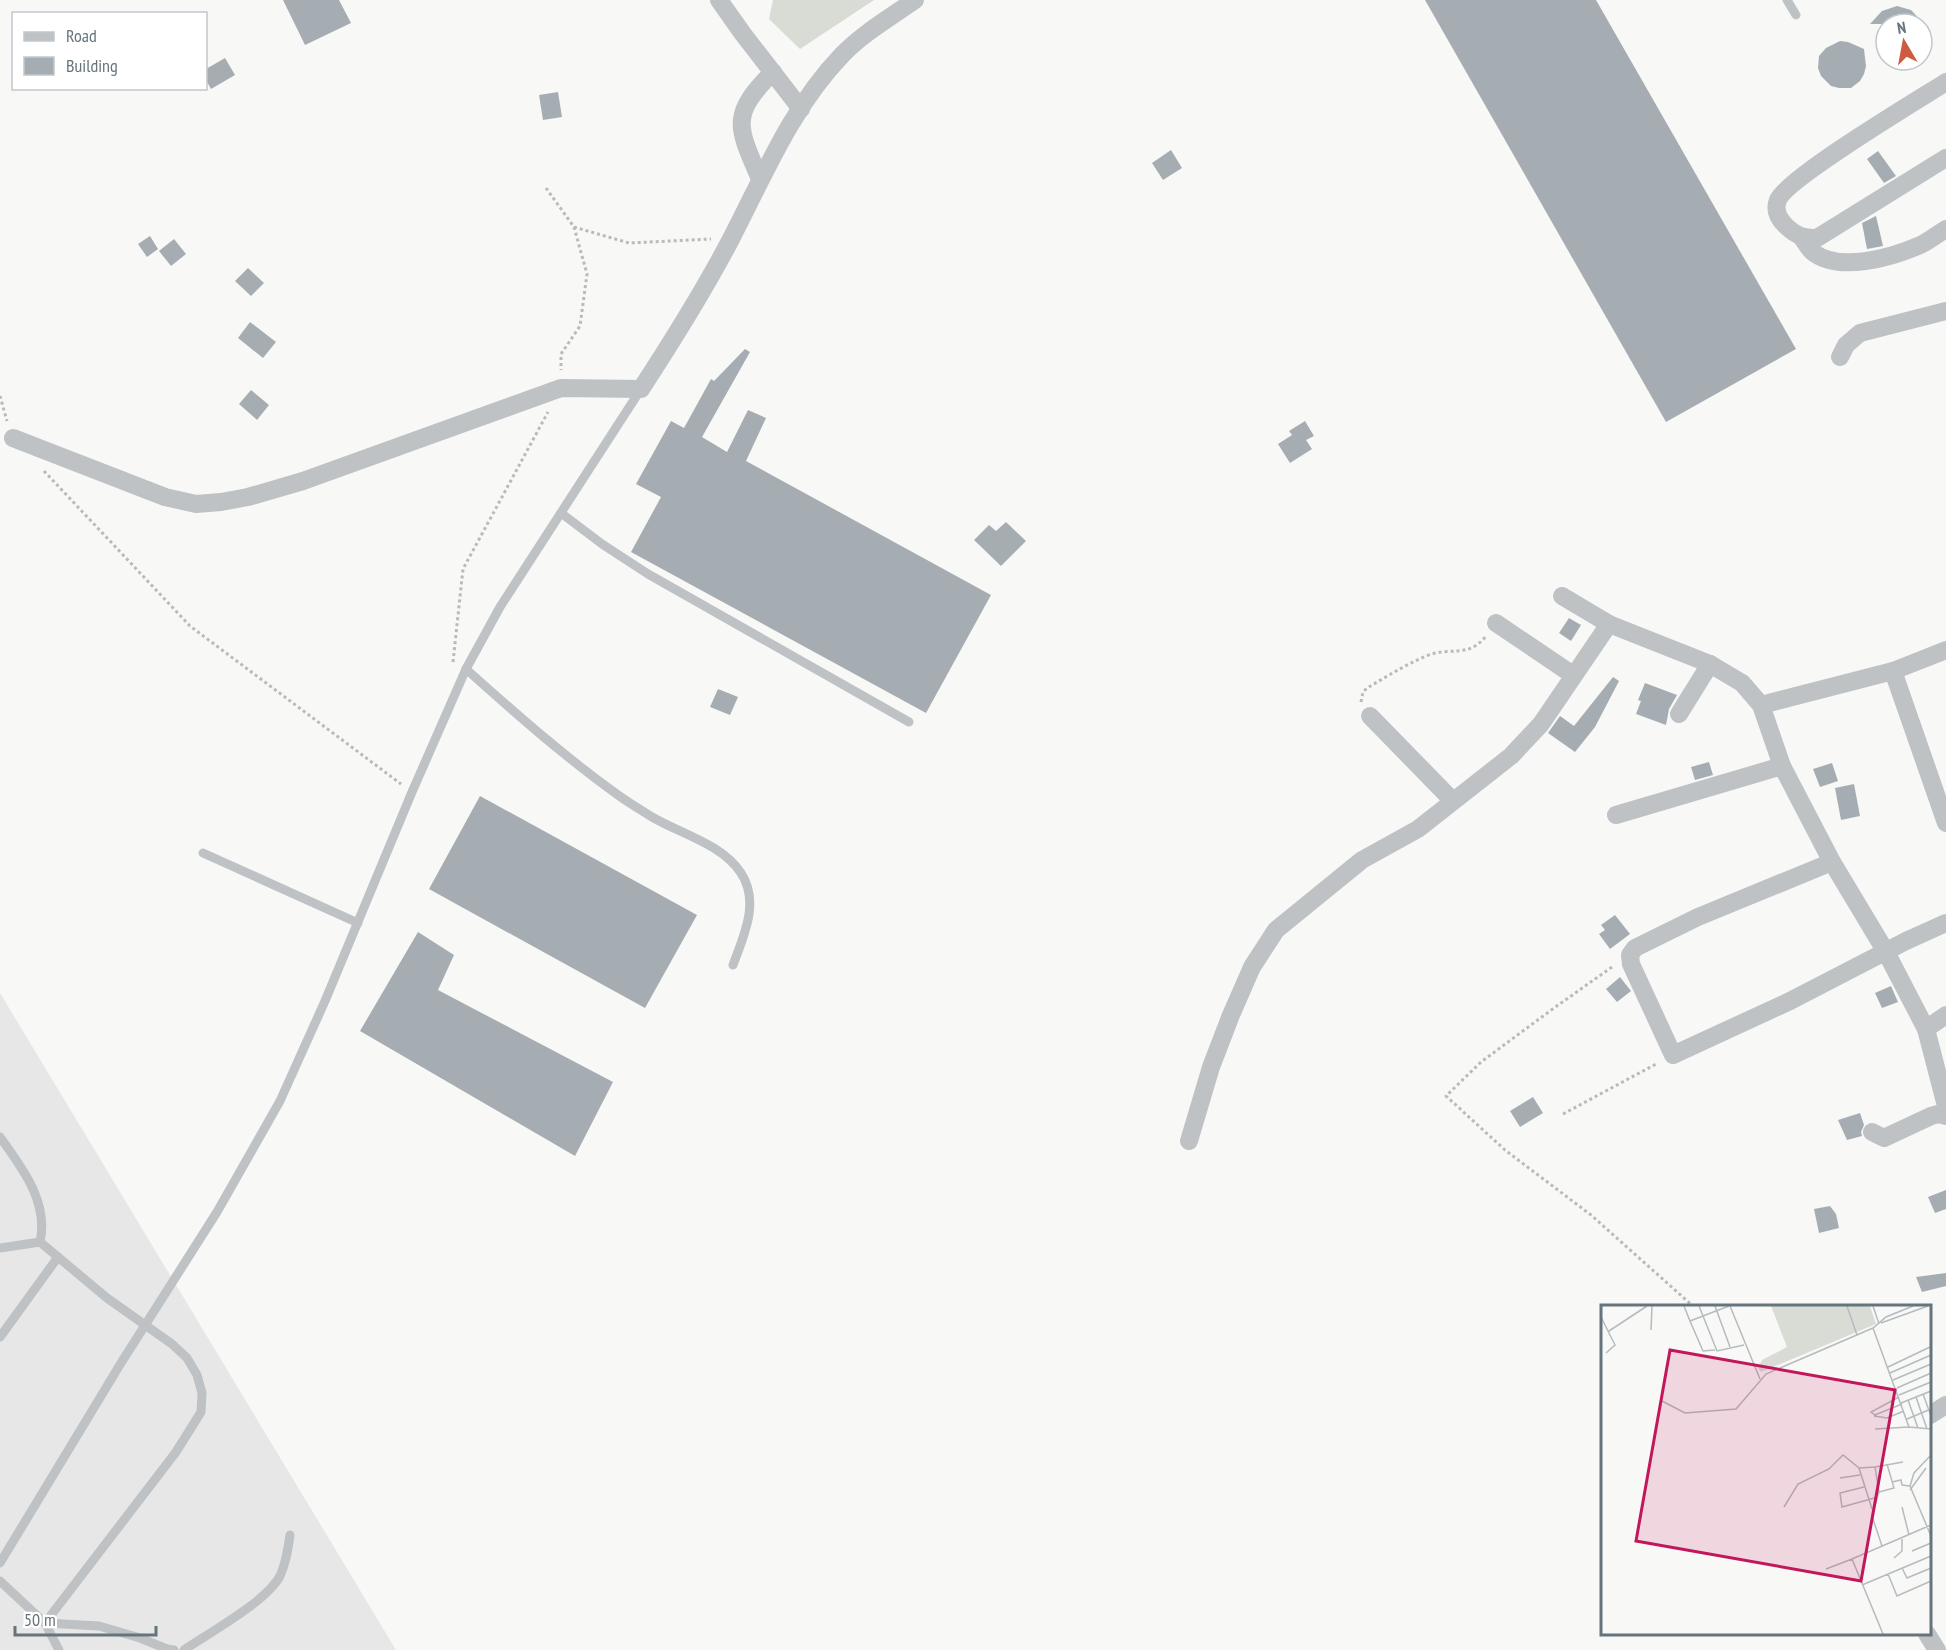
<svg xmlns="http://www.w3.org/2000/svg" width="1946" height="1650" font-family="'PT Sans Narrow',sans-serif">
  <rect width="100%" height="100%" fill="#f8f8f6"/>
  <path fill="#e6e7e6" d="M0 993 396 1650H0Z"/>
  <path fill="#d8dcd5" d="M773 0H874L800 49 769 19Z"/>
  <g fill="#a6adb2">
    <path d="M283 0H339L351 23 305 45Z"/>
    <path d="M1425 0H1596L1796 349 1666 422Z"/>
    <path d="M1897 6 1911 10 1924 24H1870L1882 11Z"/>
    <path d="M1840 41 1848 42 1864 49 1866 66 1864 74 1860 81 1851 88H1839L1831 86 1821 76 1818 68 1819 56 1826 48Z"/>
    <path d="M225 58 235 75 211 89 206 80V69Z"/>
    <path d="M558 92 562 117 543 120 539 95Z"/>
    <path d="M1171 150 1182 168 1163 180 1152 163Z"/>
    <path d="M1878 151 1896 176 1884 183 1867 159Z"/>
    <path d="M1876 216 1883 246 1867 249 1862 223Z"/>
    <path d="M150 236 158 249 147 257 138 244Z"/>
    <path d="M174 239 186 254 171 266 159 251Z"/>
    <path d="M248 268 264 283 251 296 235 281Z"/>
    <path d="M250 322 276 342 263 358 238 338Z"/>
    <path d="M745 349 750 352 702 437 727 452 748 410 766 418 746 461 991 595 926 713 631 552 661 497 636 484 671 421 684 428 711 379 714 381Z"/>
    <path d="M251 390 269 405 257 420 239 404Z"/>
    <path d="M1305 421 1314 436 1306 440 1312 449 1290 463 1278 444 1292 435 1289 431Z"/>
    <path d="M1006 522 1026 541 1001 566 974 540 989 525 996 531Z"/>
    <path d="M1569 618 1581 625 1571 641 1559 633Z"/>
    <path d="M1613 677 1619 681 1595 727 1575 752 1548 733 1560 716 1574 726Z"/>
    <path d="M1645 683 1677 695 1669 709 1666 725 1636 714 1641 701 1638 700Z"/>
    <path d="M718 689 738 697 730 715 710 707Z"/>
    <path d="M1709 762 1713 775 1695 780 1691 767Z"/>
    <path d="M1832 763 1838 781 1820 787 1813 769Z"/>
    <path d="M1854 784 1860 816 1841 820 1835 788Z"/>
    <path d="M480 796 697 915 645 1008 429 889Z"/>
    <path d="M1615 915 1630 934 1610 949 1599 934 1605 930 1601 925Z"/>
    <path d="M418 932 454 955 438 990 613 1082 575 1156 360 1031Z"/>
    <path d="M1620 977 1631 991 1617 1002 1606 989Z"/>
    <path d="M1891 986 1898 1002 1882 1008 1875 993Z"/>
    <path d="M1533 1097 1543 1113 1520 1127 1510 1111Z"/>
    <path d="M1860 1113 1864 1125 1861 1132 1862 1136 1847 1140 1838 1120Z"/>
    <path d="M1946 1190V1209L1935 1213 1928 1197Z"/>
    <path d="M1830 1206 1836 1214 1839 1228 1819 1233 1814 1209Z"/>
    <path d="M1946 1273V1286L1922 1292 1916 1277Z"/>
  </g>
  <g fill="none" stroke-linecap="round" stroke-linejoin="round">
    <g stroke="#b8bbbe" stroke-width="3" stroke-dasharray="3 3" stroke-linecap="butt">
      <path d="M546 188 574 227 587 274 580 326 561 354V370"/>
      <path d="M574 227 629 243 711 239"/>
      <path d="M0 396 7 421"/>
      <path d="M44 471 190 626 401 784"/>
      <path d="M453 662 463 569 548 412"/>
      <path d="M1361 702 1363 692 1367 688C1386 677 1405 665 1426 656 1450 646 1468 659 1486 636"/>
      <path d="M1612 967 1554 1008 1481 1062 1446 1096 1505 1150 1591 1215 1693 1306"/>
      <path d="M1563 1114 1658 1063"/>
    </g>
    <g stroke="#bec2c5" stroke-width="9">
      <path d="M1787 0 1796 15"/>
      <path d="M561 513 602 544 648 574 909 722"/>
      <path d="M466 669C515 713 565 757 618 795 629 803 641 810 652 817 681 834 722 844 741 873 760 902 744 935 733 965"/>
      <path d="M203 853 358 923"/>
      <path d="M0 1137C22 1168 49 1202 40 1242L107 1298 172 1344 187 1358 197 1375 202 1393 201 1412 176 1452 45 1623"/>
      <path d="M0 1248 40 1242"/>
      <path d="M0 1337 58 1257"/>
      <path d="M0 1563 121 1363 217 1212 280 1101 325 1001 412 792 466 669 500 607 641 389"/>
      <path d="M0 1581 45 1623 59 1650"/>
      <path d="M45 1623 99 1626 140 1638 167 1649 174 1650"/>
      <path d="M184 1650C209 1633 266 1602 280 1576 286 1563 288 1549 290 1535"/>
    </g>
    <g stroke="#bec2c5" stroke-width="18">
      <path d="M719 0 743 34 801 109"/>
      <path d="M1946 82C1918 100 1787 178 1778 200 1774 210 1778 218 1785 225 1795 235 1802 238 1817 238L1946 158"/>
      <path d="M760 179C737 126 730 115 773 72"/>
      <path d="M1802 238C1806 243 1809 250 1814 253 1840 272 1890 258 1918 246 1928 242 1937 234 1946 229"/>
      <path d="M1840 357 1846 345 1860 333 1946 311"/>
      <path d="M13 438 165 497 196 504 221 502 248 497 303 481 561 388 641 389C673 340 705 289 732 237 765 173 792 107 842 55 863 33 891 17 915 0"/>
      <path d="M1562 596 1609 624"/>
      <path d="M1496 623 1573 675"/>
      <path d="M1893 671 1946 650"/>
      <path d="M1761 705 1893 671 1946 823"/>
      <path d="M1679 714 1710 664"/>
      <path d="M1370 716 1452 800"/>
      <path d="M1616 815 1782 766"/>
      <path d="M1832 862 1698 917 1635 948 1630 955 1631 964 1673 1055 1790 1001 1906 941 1946 923"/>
      <path d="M1946 1015 1926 1029 1946 1106"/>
      <path d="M1872 1132 1884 1138 1931 1116 1938 1114 1946 1116"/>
      <path d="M1189 1141 1211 1067 1231 1015 1252 967 1276 930 1362 860 1418 829 1511 756 1541 724 1609 624 1710 664 1742 683 1761 705 1782 766 1832 862 1886 952 1926 1029"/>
      <path d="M1930 1415 1946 1405"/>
      <path d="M1927 1634 1937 1650"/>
    </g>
  </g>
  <g transform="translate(1601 1305)">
    <rect width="330" height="330" fill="#f8f8f6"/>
    <path d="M170 1H269L275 19 160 67 157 63 161 55 186 42Z" fill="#d8dcd5"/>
    <path fill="none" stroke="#b5bbbf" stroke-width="1.5" d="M83 1 89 16 128 1M98 1 116 46 143 40M114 1 129 42M129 1 159 74M246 1 256 30M272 1 278 19M0 12 14 40 5 48M89 16 102 46 114 45M280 18 327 1M272 23 308 122 330 124M50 25 51 1M8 26 46 1M287 62 329 42M289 68 330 50M292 75 330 59M296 83 330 68M322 89 330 111M298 90 330 77M298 92 270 107 274 110 301 99M315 92 326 124M307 95 317 123M61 96 84 108 135 104 165 69 272 23 285 12 312 1M300 98 330 86M273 111 286 113 303 106M306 114 330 104M274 124 308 122M330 150 313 168 309 181 330 231M274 162 302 157M258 163 274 162 278 187 271 211 281 241M239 173 259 170M291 177 300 175 301 180 309 181M263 182 239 188 241 202 277 192M309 185 325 163M278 187 293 183 286 159M183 202 197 179 228 164 242 150 258 163 271 204M301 202 308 230M311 246 330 238M293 253 301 246V232M251 254 330 220M301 263 306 273 330 263M225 264 251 254 282 329M287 269 296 291 330 276M261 280 330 251"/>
    <path fill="#c2185b" fill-opacity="0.15" stroke="#c2185b" stroke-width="3" d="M69 45 294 85 260 276 35 236Z"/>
    <rect width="330" height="330" fill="none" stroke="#66747d" stroke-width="3"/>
  </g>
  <rect x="12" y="12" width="195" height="78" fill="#ffffff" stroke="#c2c7cb" stroke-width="1.5"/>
  <rect x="24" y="32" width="30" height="9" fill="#bec2c5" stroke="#c2c7cb" stroke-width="1.5"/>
  <text x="66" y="42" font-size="18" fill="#66747d">Road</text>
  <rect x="24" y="57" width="30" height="18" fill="#a6adb2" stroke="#c2c7cb" stroke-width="1.5"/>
  <text x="66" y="72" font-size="18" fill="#66747d">Building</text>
  <g transform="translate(1904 42) rotate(350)"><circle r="28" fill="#ffffff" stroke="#c2c7cb" stroke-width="1.5"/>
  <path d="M0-4.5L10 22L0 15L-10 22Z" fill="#cd5b41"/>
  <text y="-9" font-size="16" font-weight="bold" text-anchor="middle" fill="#66747d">N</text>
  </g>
  <path d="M15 1626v9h141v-9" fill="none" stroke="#66747d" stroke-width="3"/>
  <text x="24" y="1626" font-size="18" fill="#66747d" stroke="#ffffff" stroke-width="4.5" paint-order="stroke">50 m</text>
</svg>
